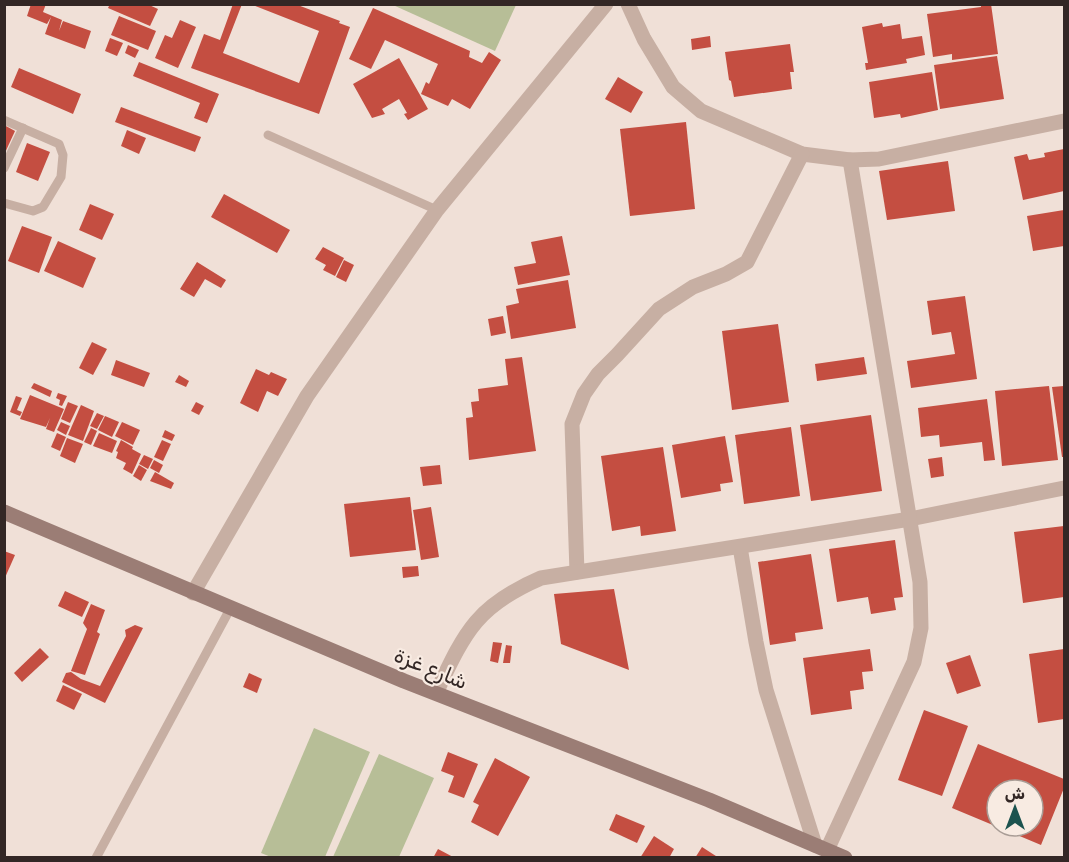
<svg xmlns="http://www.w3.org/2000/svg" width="1069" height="862" font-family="Rubik,'Noto Naskh Arabic',sans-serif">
  <rect width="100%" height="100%" fill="#f0e0d7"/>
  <g fill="#b7be97">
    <path d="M393 5H516L495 51Z"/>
    <path d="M314 728 370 752 325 857H271L261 853Z"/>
    <path d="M379 754 434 778 399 857H333Z"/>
  </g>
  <g fill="#c44e41" fill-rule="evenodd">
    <path d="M31 4H46L43 12 62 20 59 31 63 21 91 31 85 49 45 34 51 17 47 24 27 16Z"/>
    <path d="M110 4H147L158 9 150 26 108 8Z"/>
    <path d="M233 4H242L223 53 299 83 319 31 250 4H295L340 21 339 23 350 27 319 114 191 68 204 34 220 40Z"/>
    <path d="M981 4H991L998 54 952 60V54L933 57 927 14 981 7Z"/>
    <path d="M373 8 470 51 469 57 482 63 489 52 501 60 470 109 452 99 448 106 421 94 426 82 429 84 438 64 385 40 371 69 349 59Z"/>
    <path d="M119 16 156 31 148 50 111 35Z"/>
    <path d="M180 20 196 27 178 68 155 58 165 35 172 38Z"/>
    <path d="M882 23 883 27 900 24 902 39 922 36 925 55 906 59 907 63 866 70 865 63H868L862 27Z"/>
    <path d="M710 36 711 47 692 50 691 39Z"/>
    <path d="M110 38 123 43 117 56 105 51Z"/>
    <path d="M790 44 794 72H790L792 89 734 97 731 81 729 80 725 52Z"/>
    <path d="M128 45 139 50 135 58 125 53Z"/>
    <path d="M997 56 1004 99 940 109 934 65Z"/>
    <path d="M399 58 428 109 408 120 404 114 407 113 399 99 382 109 385 114 372 118 353 84Z"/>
    <path d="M139 62 219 94 207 123 194 118 200 103 133 76Z"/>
    <path d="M19 68 81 94 73 114 11 87Z"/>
    <path d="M932 72 938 110 901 118 900 114 874 118 869 82Z"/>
    <path d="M618 77 643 92 631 113 605 99Z"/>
    <path d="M121 107 201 137 195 152 115 122Z"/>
    <path d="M686 122 695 209 630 216 620 129Z"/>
    <path d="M4 125 15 131 4 155Z"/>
    <path d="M127 130 146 138 139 154 121 146Z"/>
    <path d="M27 143 50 152 38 181 16 172Z"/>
    <path d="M1064 149V191L1023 200 1014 157 1027 154 1029 160 1045 157 1044 153Z"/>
    <path d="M948 161 955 211 887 220 879 171Z"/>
    <path d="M224 194 290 230 277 253 211 217Z"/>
    <path d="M90 204 114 214 102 240 79 230Z"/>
    <path d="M1064 210V246L1033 251 1027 216Z"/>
    <path d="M22 226 52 237 39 273 8 261Z"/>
    <path d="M562 236 570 275 518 285 514 267 536 263 531 242Z"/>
    <path d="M58 241 96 258 83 288 44 271Z"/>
    <path d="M323 247 344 258 335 276 323 270 326 265 315 259Z"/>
    <path d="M344 260 354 265 346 282 336 277Z"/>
    <path d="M197 262 226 280 221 288 205 279 194 297 180 289Z"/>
    <path d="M568 280 576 328 511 339 506 306 519 303 516 289Z"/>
    <path d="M965 296 977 379 911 388 907 361 955 354 951 332 932 335 927 301Z"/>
    <path d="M503 316 506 333 491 336 488 319Z"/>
    <path d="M778 324 789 402 732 410 722 331Z"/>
    <path d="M92 342 107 349 93 375 79 368Z"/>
    <path d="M522 357 536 451 469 460 466 418 473 417 471 402 479 401 478 389 508 385 505 359Z"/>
    <path d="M864 357 867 374 817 381 815 364Z"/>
    <path d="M116 360 150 373 144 387 111 375Z"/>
    <path d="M256 369 269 375 271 372 287 379 278 396 267 391 258 412 240 403Z"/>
    <path d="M179 375 189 381 186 387 175 382Z"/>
    <path d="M34 383 52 391 50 397 31 388Z"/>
    <path d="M1049 386 1058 460 1002 466 995 391Z"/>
    <path d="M1064 386V457H1062L1052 387Z"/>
    <path d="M58 393 67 396 62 406 59 405 60 400 56 398Z"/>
    <path d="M30 395 64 409 54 432 46 429 50 418 46 427 20 419Z"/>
    <path d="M16 396 22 398 17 410 22 412 20 416 10 412Z"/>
    <path d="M987 399 995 460 984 461 982 442 940 447 939 435 921 437 918 408Z"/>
    <path d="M68 402 78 406 70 423 61 419Z"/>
    <path d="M196 402 204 406 199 415 191 411Z"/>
    <path d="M81 405 94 411 83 441 68 435Z"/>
    <path d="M97 413 104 416 97 429 90 426Z"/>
    <path d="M871 415 882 491 811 501 800 425Z"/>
    <path d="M105 416 119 422 112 437 98 430Z"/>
    <path d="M61 422 70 426 66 435 57 430Z"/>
    <path d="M122 422 140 430 133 445 115 436Z"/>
    <path d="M791 427 800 496 744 504 735 435Z"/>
    <path d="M91 428 97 431 91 445 84 442Z"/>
    <path d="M165 430 175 435 172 441 162 437Z"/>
    <path d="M57 433 66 437 60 451 51 447Z"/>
    <path d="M99 433 117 441 112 453 93 446Z"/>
    <path d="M725 436 733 482 720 484 721 491 681 498 672 445Z"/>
    <path d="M67 438 83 444 75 463 60 456Z"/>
    <path d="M121 440 133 447 132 449 141 454 132 474 123 469 126 463 116 458 118 452 116 451Z"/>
    <path d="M162 440 171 444 163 461 154 457Z"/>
    <path d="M663 447 676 531 641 536 640 526 612 531 601 456Z"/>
    <path d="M144 455 153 459 148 469 139 464Z"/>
    <path d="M942 457 944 476 931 478 928 459Z"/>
    <path d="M154 460 163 465 159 473 150 468Z"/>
    <path d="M139 465 147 470 141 481 133 476Z"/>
    <path d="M440 465 442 484 423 486 420 467Z"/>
    <path d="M155 472 174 483 171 489 150 481Z"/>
    <path d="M410 497 416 550 350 557 344 504Z"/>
    <path d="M431 507 439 557 421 560 413 510Z"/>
    <path d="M1064 526V597L1023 603 1014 532Z"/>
    <path d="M895 540 903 597 894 598 896 610 871 614 868 597 837 602 829 549Z"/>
    <path d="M4 551 15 555 4 580Z"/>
    <path d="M811 554 823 629 795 633 796 641 770 645 758 562Z"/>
    <path d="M418 566 419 576 403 578 402 567Z"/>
    <path d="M614 589 629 670 561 644 554 594Z"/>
    <path d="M65 591 89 602 82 617 58 606Z"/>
    <path d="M91 604 105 610 97 632 100 634 85 675 71 671 87 629 83 623Z"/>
    <path d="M135 625 143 628 105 703 62 682 66 673 71 672 81 679 100 686 126 636 125 630Z"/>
    <path d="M493 642 502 643 498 663 490 661Z"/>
    <path d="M506 645 512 646 510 663H503Z"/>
    <path d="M40 648 49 657 22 682 14 673Z"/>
    <path d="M870 649 873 671 862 672 864 689 850 691 852 709 811 715 803 658Z"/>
    <path d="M1064 649V719L1038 723 1029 654Z"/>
    <path d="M970 655 981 686 957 694 946 663Z"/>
    <path d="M249 673 262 679 257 693 243 687Z"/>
    <path d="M63 685 82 694 74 710 56 701Z"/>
    <path d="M924 710 968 726 942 796 898 780Z"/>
    <path d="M978 744 1064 779V788L1041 845 952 808ZM997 790H1033V826H997Z"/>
    <path d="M448 752 478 764 464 798 448 792 454 776 441 771Z"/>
    <path d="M495 758 530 777 498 836 471 822 479 805 473 802Z"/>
    <path d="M616 814 645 826 637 843 609 830Z"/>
    <path d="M654 836 674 849 669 858H640Z"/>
    <path d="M702 847 719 858H695Z"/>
    <path d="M438 849 455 858H433Z"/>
  </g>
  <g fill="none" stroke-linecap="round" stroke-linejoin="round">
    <g stroke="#c7afa3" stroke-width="9">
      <path d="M4 120 59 144 63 155 61 177 43 207 33 211 4 203"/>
      <path d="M268 135 437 210"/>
      <path d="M4 168 23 128"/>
      <path d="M96 858 230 609"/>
    </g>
    <g stroke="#c7afa3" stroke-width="15">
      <path d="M628 4 644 39 673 87 701 111 802 154 850 160 879 159 1064 121"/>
      <path d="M740 547 756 642 766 690 815 845"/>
      <path d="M577 572 572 424 584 394 598 374 617 355 659 309 693 287 726 274 747 262 802 154"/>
      <path d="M193 593 307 396 437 210 606 4"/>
      <path d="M436 693C465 632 476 606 541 578L910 519 1064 488"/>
      <path d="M827 850 914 662 921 628 920 582 850 160"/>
    </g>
    <path stroke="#9b7d75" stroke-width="15" d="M4 512 404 681 709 800 845 858"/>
  </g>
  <g text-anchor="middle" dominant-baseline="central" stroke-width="4.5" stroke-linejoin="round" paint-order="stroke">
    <g font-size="21" fill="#332725" stroke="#f8ebe2">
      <text transform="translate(431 668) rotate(22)">شارع غزة</text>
    </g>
  </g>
  <rect width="1069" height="862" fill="none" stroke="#332725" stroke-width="12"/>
  <g transform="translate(1015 808)"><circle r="28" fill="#f8ebe2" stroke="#a99d96" stroke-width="1.5"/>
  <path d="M0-4.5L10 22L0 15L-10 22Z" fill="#1c534f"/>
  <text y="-9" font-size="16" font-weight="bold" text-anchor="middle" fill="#332725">ش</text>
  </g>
</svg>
